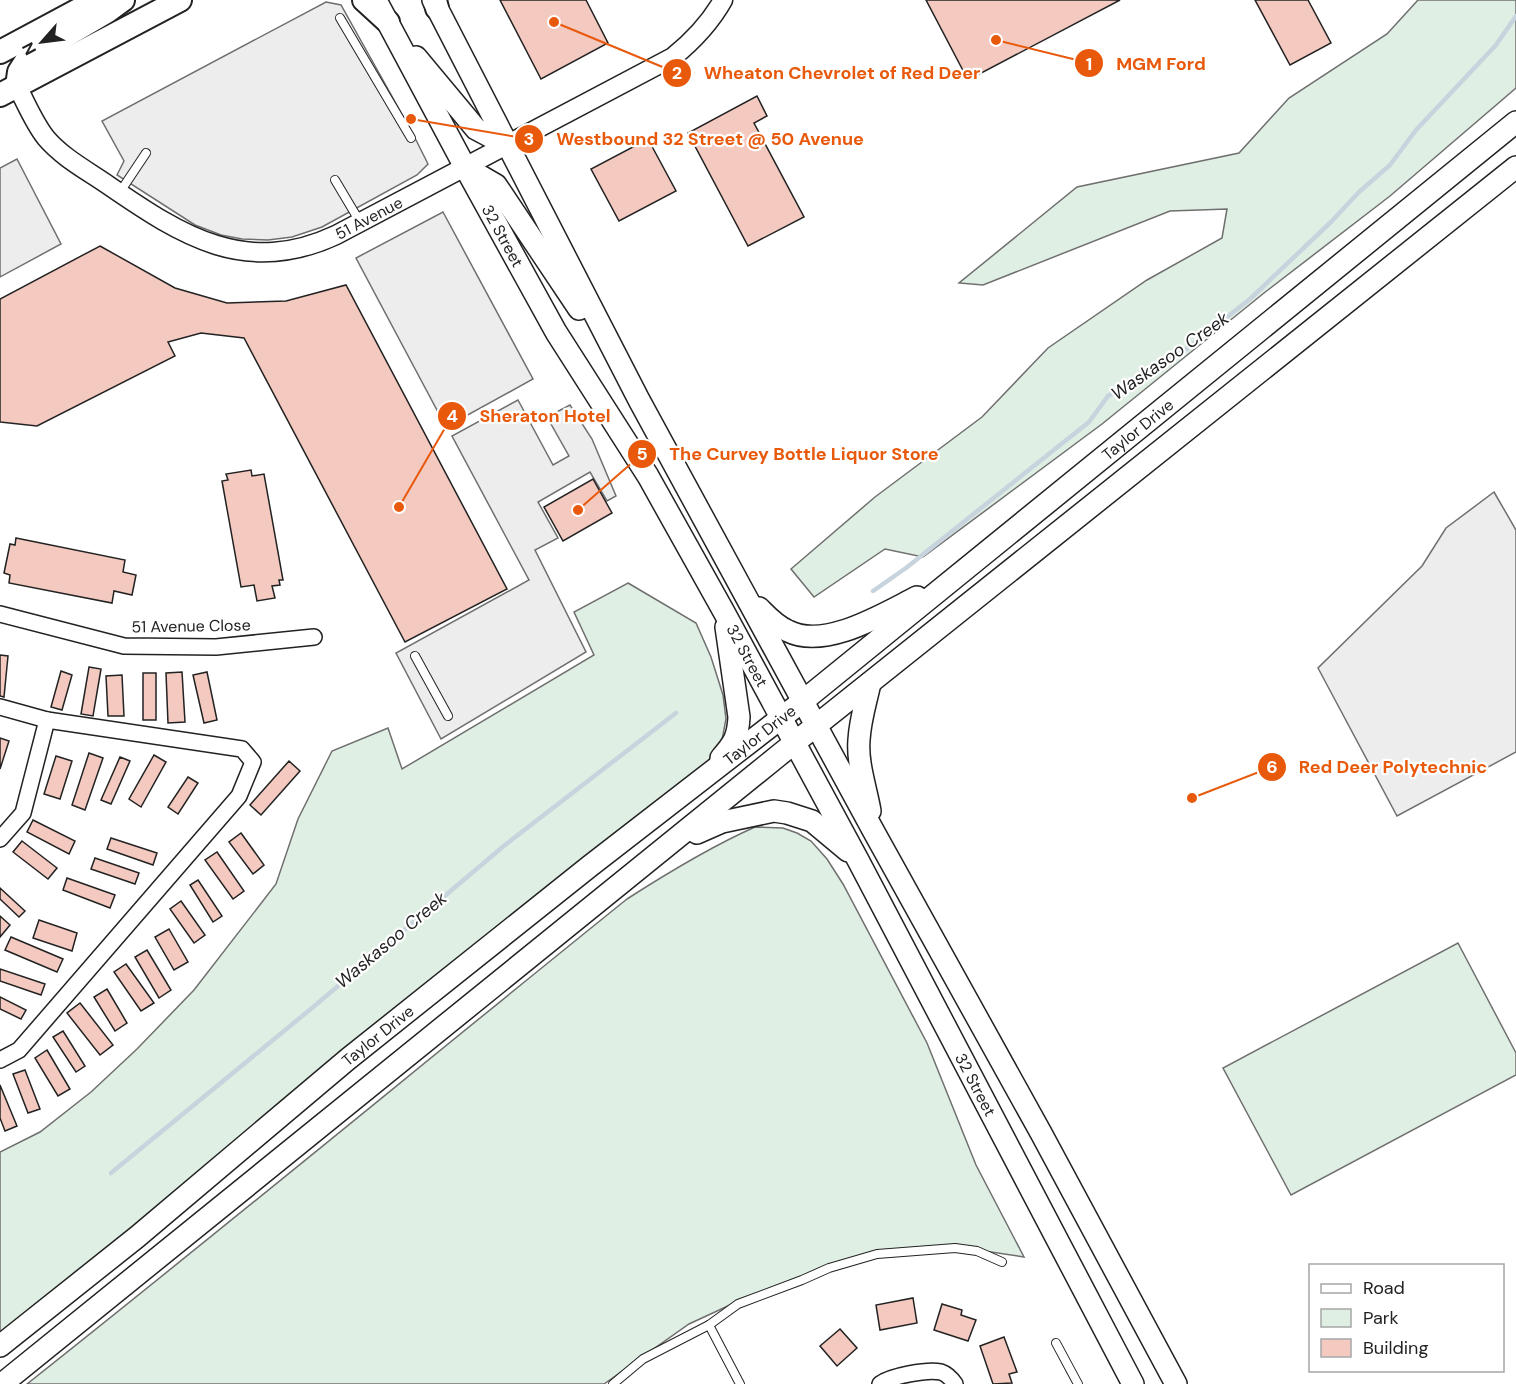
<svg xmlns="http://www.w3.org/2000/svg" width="1516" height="1384" font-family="'DM Sans',sans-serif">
  <rect width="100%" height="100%" fill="#fff"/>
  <g fill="#e0efe3" stroke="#6f6f6f" stroke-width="1.5">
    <path d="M1418 0H1516V88L1390 196 1264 293 1102 424 923 557 885 549 814 597 791 569 875 497 982 417 1048 348 1147 280 1222 238 1227 209 1170 211 983 285 959 283 1077 187 1239 153 1289 98 1387 34Z"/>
    <path d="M628 583 696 623 711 657 723 695 726 719 722 740 713 757 254 1130 0 1333V1152L40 1132 91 1092 137 1049 194 990 276 884 298 819 332 751 388 728 402 769 594 655 574 612Z"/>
    <path d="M755 827 783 828 797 833 811 841 827 859 843 884 927 1043 976 1165 1024 1257 957 1247 895 1253 810 1275 743 1299 689 1324 604 1384H27C229 1224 427 1060 627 899 669 872 710 847 755 827Z"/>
    <path d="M1458 943 1516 1053V1075L1291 1195 1223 1068Z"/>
  </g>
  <g fill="#ededed" stroke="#6f6f6f" stroke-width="1.5">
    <path d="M326 2 341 5 413 134 428 164 417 175 322 227 292 237 268 240 242 239 221 235 195 225 117 175 124 161 102 121Z"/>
    <path d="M17 159 61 244 0 277V168Z"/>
    <path d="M443 212 533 379 446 427 356 258Z"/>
    <path d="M518 400 553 465 569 456 547 417 570 405 592 439 616 496 607 501 590 472 538 502 558 538 535 550 586 652 441 739 396 653 529 580 452 436Z"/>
    <path d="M1494 492 1516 530V752L1397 816 1318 668 1422 566 1446 528Z"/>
  </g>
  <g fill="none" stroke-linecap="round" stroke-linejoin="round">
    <g stroke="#c7d3dd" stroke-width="4.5">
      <path d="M873 591 906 568 1089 422 1108 396 1188 348 1250 299 1332 221 1359 192 1390 165 1416 130 1496 45 1516 16"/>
      <path d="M111 1173 312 1008 505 845 676 713"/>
    </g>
  </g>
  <g fill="#f3c9c0" stroke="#222" stroke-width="1.5">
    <path d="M500 0H586L608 43 541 79Z"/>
    <path d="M926 0H1120L968 80Z"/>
    <path d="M1255 0H1308L1331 43 1290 65Z"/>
    <path d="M757 96 767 116 754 123 804 217 748 246 688 133Z"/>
    <path d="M648 139 676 191 619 221 591 169Z"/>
    <path d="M100 246 175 288 227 303 286 301 346 285 507 589 405 642 244 338 201 333 168 342 175 356 37 426 0 422V299Z"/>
    <path d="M251 470 252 476 264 474 283 580H279L280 585 272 586 275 598 257 601 254 585 241 587 222 481 228 480 226 474Z"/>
    <path d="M593 479 612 513 563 541 544 507Z"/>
    <path d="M16 538 125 560 123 572 136 575 132 595 114 591 112 603 9 583 10 575 4 573 10 544 15 545Z"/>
    <path d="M0 655 8 656 4 697 0 696Z"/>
    <path d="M89 667 101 669 93 716 81 714Z"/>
    <path d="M61 671 72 675 62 710 51 707Z"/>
    <path d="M182 672 185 722 168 723 166 673Z"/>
    <path d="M207 672 217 720 204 723 193 675Z"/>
    <rect x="143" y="673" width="13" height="47"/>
    <path d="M122 675 124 716H108L106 676Z"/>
    <path d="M0 738 9 741 0 769Z"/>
    <path d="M89 753 103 758 85 810 72 805Z"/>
    <path d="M154 755 166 762 141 807 129 799Z"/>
    <path d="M56 756 72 761 60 799 44 794Z"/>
    <path d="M120 757 130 761 111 804 101 800Z"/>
    <path d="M289 761 300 771 261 815 250 805Z"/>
    <path d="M188 777 198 783 178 814 168 807Z"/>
    <path d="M33 820 75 841 69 854 27 832Z"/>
    <path d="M241 833 264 865 253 874 229 842Z"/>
    <path d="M111 838 157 853 153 865 107 849Z"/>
    <path d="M22 841 57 868 48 879 13 852Z"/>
    <path d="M217 852 244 891 233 899 205 860Z"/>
    <path d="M95 858 139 873 135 884 91 869Z"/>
    <path d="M67 878 115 895 110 908 63 890Z"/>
    <path d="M198 880 222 916 213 922 190 885Z"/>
    <path d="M0 888 25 911 19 917 0 899Z"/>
    <path d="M181 901 205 935 194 943 170 909Z"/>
    <path d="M0 916 10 925 0 937Z"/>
    <path d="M39 920 77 933 72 951 33 938Z"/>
    <path d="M169 929 188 962 174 970 155 937Z"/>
    <path d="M11 937 63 959 57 972 5 950Z"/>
    <path d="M147 950 171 990 159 998 135 957Z"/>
    <path d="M126 964 154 1003 141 1011 114 972Z"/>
    <path d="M0 969 45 984 41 995 0 981Z"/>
    <path d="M107 989 127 1023 115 1031 94 997Z"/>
    <path d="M0 997 26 1010 21 1019 0 1009Z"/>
    <path d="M80 1003 113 1045 100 1055 67 1013Z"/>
    <path d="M63 1031 85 1066 76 1072 53 1037Z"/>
    <path d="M47 1050 70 1089 58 1096 35 1058Z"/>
    <path d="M25 1070 40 1109 28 1113 13 1074Z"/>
    <path d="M0 1085 17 1126 5 1131 0 1118Z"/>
    <path d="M913 1298 917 1323 880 1330 876 1305Z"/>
    <path d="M942 1304 962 1310 961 1315 976 1320 968 1341 934 1330Z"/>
    <path d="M840 1329 857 1348 837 1366 820 1346Z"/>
    <path d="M1004 1337 1017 1372 1009 1374 1012 1383 993 1384 980 1346Z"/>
  </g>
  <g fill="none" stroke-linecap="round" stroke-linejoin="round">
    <g stroke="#222" stroke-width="10">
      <g id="service">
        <path d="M340 18 411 138"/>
        <path d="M335 180 360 222"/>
        <path d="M120 192 146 153"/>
        <path d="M415 656 448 716"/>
        <path d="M709 1325 740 1384"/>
        <path d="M1056 1343 1078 1384"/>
        <path d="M613 1384 643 1359 709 1325 738 1304 802 1280 829 1268 877 1254 955 1248 977 1251 1002 1262"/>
      </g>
    </g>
    <g stroke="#222" stroke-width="18">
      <g id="minor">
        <path d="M0 614 124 646 216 647 314 637"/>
        <path d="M0 707 47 720 242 749 253 762 239 796 19 1050 0 1060"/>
        <path d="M0 839 23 813 47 720"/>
        <path d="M880 1384C891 1376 927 1369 941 1372 947 1374 951 1378 955 1384"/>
      </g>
    </g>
    <g stroke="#222" stroke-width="21">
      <g id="tertiary">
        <path id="s1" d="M17 86C26 103 34 123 46 138 63 158 88 171 108 185 182 236 246 277 336 235L673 57C694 40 710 23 723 0"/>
      </g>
    </g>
    <g stroke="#222" stroke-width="24">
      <g id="secondary">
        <path d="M433 0 639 400 874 832 1041 1133 1176 1384"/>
        <path id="s2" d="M379 6 465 167 556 332 648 476 724 612 858 860 1133 1384"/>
        <path d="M416 57 476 129 508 146"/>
        <path d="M465 167 496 185 579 309"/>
        <path d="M759 608C768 617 776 626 788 631 825 650 883 614 917 597"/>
        <path d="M721 758C734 743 738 737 739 717L726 627"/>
        <path d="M870 811C866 788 857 763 859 740 860 720 866 702 870 683"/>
        <path d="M697 833 722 822 774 811 787 813 812 821 848 851"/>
        <path id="s3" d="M0 1346 137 1237 348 1059 590 866 803 701 1516 122"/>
        <path d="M2 1384 778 756 1516 167"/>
      </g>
    </g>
    <g stroke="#222" stroke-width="26">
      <g id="primary">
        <path d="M364 0 388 22"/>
        <path d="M435 0 437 8"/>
        <path d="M0 52 97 0"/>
        <path d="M17 86 19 72 28 58 108 11 123 0"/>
        <path d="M0 95 180 0"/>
      </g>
    </g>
    <use href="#service" stroke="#fff" stroke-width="8"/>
    <use href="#minor" stroke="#fff" stroke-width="15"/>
    <use href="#tertiary" stroke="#fff" stroke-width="18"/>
    <use href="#secondary" stroke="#fff" stroke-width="21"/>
    <use href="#primary" stroke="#fff" stroke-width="22"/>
  </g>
  <g text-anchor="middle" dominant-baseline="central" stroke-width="4.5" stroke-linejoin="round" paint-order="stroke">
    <g font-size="16" fill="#222" stroke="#fff">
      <text stroke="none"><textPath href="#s1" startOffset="422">51 Avenue</textPath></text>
      <text stroke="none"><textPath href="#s2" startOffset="261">32 Street</textPath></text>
      <text stroke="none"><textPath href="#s3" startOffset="1461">Taylor Drive</textPath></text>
      <text transform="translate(191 626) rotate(-1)">51 Avenue Close</text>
      <text stroke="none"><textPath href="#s2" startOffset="747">32 Street</textPath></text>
      <text stroke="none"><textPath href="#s3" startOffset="975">Taylor Drive</textPath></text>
      <text stroke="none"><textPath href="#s3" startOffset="489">Taylor Drive</textPath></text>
      <text stroke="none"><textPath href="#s2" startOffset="1233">32 Street</textPath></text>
    </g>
    <g font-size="18" font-style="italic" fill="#222" stroke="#fff">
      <text transform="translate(1170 356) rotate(-35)">Waskasoo Creek</text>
      <text transform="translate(391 940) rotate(-40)">Waskasoo Creek</text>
    </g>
  </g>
  <path fill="none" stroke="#e8590c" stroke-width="2" d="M996 40L1089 63M554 22L677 73M411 119L529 139M399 507L452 416M578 510L642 454M1192 798L1272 767"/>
  <g fill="#e8590c" stroke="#fff" stroke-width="2">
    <circle cx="996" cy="40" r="6"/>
    <circle cx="554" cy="22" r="6"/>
    <circle cx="411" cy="119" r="6"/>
    <circle cx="399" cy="507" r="6"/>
    <circle cx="578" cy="510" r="6"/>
    <circle cx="1192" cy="798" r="6"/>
    <circle cx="1089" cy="63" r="15"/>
    <circle cx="677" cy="73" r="15"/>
    <circle cx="529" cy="139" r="15"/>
    <circle cx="452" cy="416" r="15"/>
    <circle cx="642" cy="454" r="15"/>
    <circle cx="1272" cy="767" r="15"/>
  </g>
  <g font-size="18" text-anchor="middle" font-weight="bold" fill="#fff">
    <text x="1089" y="70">1</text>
    <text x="677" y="79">2</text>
    <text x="529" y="145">3</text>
    <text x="452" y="422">4</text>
    <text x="642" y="460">5</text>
    <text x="1272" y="773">6</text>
  </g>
  <g font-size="18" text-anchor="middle" font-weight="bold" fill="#e8590c" stroke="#fff" stroke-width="4.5" stroke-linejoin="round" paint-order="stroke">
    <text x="1161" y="70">MGM Ford</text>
    <text x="842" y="79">Wheaton Chevrolet of Red Deer</text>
    <text x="710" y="145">Westbound 32 Street @ 50 Avenue</text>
    <text x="545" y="422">Sheraton Hotel</text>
    <text x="804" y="460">The Curvey Bottle Liquor Store</text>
    <text x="1393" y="773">Red Deer Polytechnic</text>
  </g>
  <rect x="1309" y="1264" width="195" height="108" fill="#ffffff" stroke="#a7a7a7" stroke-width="1.5"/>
  <rect x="1321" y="1284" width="30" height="9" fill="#ffffff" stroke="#a7a7a7" stroke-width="1.5"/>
  <text x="1363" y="1294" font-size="18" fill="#222222">Road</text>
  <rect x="1321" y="1309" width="30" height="18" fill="#e0efe3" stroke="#a7a7a7" stroke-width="1.5"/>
  <text x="1363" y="1324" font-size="18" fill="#222222">Park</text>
  <rect x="1321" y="1339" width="30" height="18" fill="#f3c9c0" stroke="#a7a7a7" stroke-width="1.5"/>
  <text x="1363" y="1354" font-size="18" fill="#222222">Building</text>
  <g transform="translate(42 42) rotate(242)" stroke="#ffffff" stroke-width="4.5" paint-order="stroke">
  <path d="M0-4.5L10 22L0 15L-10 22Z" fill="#222222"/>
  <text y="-9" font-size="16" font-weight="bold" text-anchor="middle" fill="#222222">N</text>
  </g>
</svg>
